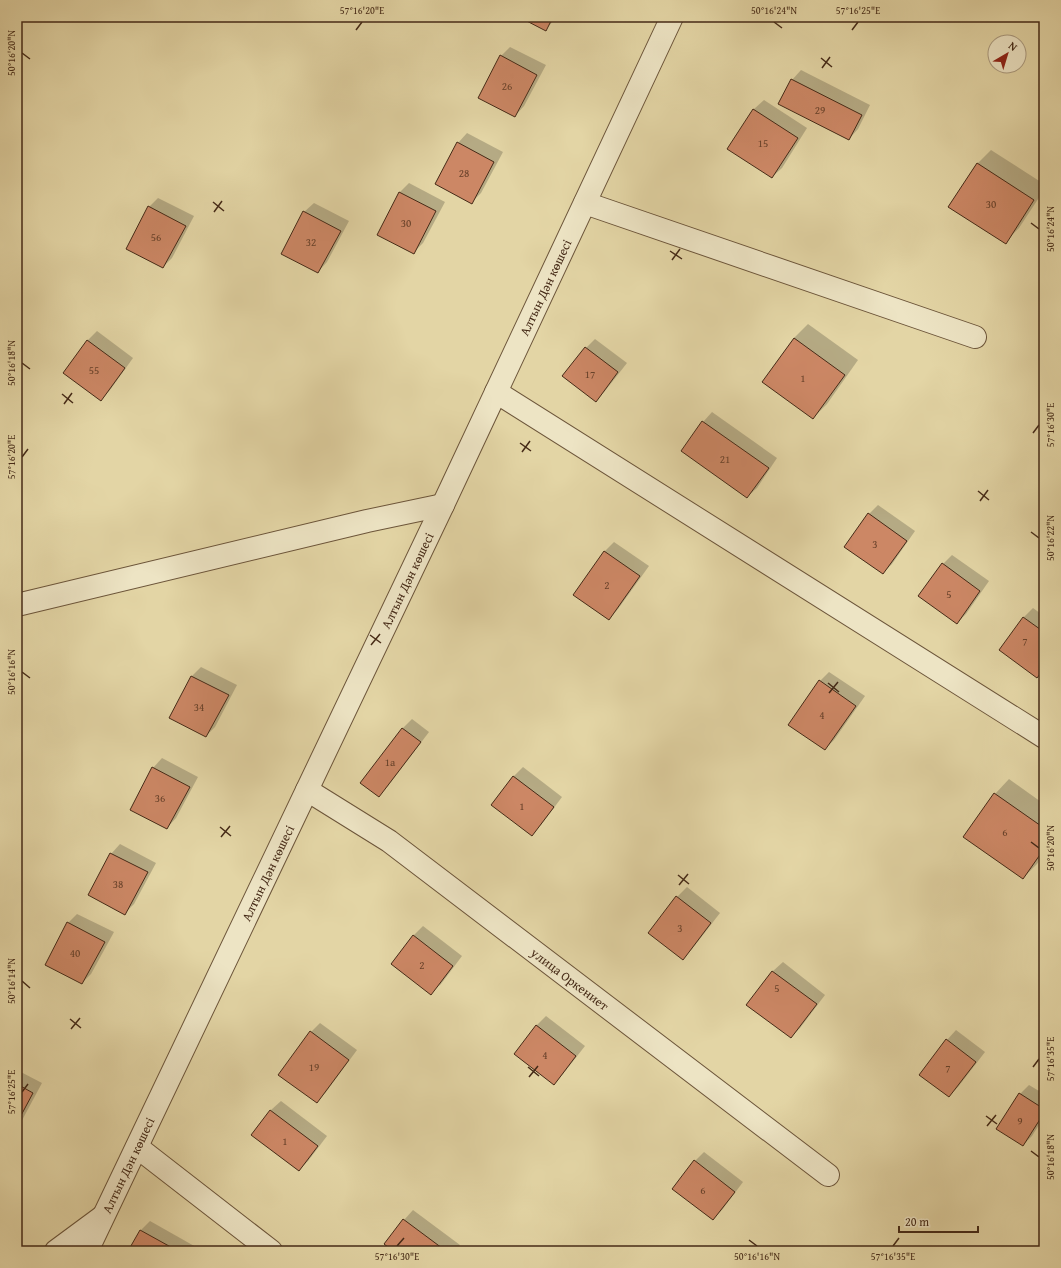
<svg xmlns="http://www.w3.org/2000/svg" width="1061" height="1268" font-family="'Gentium Book Plus',serif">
  <rect width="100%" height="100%" fill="#e3d5a5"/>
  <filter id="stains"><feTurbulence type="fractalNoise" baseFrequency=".005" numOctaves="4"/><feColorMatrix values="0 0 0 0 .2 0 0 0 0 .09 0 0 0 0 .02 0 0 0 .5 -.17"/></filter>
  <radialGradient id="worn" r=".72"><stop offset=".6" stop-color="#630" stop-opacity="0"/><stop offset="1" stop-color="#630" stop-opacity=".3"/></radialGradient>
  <g fill="#0003">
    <path d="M522 17H557L546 29Z"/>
    <path d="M510 47 546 65 524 106 515 116 501 56Z"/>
    <path d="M801 70 870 105 858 129 849 139 792 80Z"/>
    <path d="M764 100 807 128 782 168 772 177 728 148 754 109Z"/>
    <path d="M467 133 503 152 481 193 472 202 458 143Z"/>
    <path d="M991 150 1044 184V190L1019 228 1005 242 977 164Z"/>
    <path d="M409 183 445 202 423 243 413 253 399 193Z"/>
    <path d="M158 198 194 216 172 258 163 267 149 207Z"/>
    <path d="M314 203 349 221 327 262 318 272 304 212Z"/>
    <path d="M808 324 858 360 827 404 813 418 794 338Z"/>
    <path d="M97 331 133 358 110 390 101 400 87 341Z"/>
    <path d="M595 339 627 363 605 391 596 401 586 348Z"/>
    <path d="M712 412 777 458 757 488 747 497 703 422Z"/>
    <path d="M878 505 915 531 892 564 883 573 869 514Z"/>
    <path d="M614 542 649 566 618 609 609 619 575 595 605 551Z"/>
    <path d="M952 555 989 581 966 614 957 623 943 564Z"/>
    <path d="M1033 608 1044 616V670L1037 677 1023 618Z"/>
    <path d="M201 667 237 685 215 727 206 736 170 718 192 676Z"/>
    <path d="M829 672 865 696 834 740 825 749 820 681Z"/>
    <path d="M412 719 429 732 388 786 379 796 361 783 403 728Z"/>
    <path d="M162 758 198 777 176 818 167 828 153 768Z"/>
    <path d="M523 767 562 797 541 825 531 834 492 804 514 776Z"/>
    <path d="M1009 779 1044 804V854L1037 864 1023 878 964 837 995 794Z"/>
    <path d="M120 844 156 863 134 904 125 913 111 854Z"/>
    <path d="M687 887 720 913 692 949 683 958 650 933 677 897Z"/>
    <path d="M77 914 114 932 91 974 82 983 68 923Z"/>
    <path d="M423 926 462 956 441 984 431 993 392 963 414 935Z"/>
    <path d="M783 962 825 995 800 1028 791 1037 748 1005 773 971Z"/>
    <path d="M546 1016 585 1046 563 1074 554 1084 536 1026Z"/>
    <path d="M320 1023 357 1050 326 1092 317 1102 311 1032Z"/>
    <path d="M956 1030 985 1052 958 1087 949 1096 921 1074 947 1040Z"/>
    <path d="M17 1070 42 1083 20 1124 17 1127Z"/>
    <path d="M1029 1085 1044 1094V1117L1032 1136 1023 1145 1020 1094Z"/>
    <path d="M281 1101 327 1136 308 1161 299 1170 253 1135 271 1110Z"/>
    <path d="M704 1152 743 1182 722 1210 713 1219 695 1161Z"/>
    <path d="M413 1210 460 1245 455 1251H395L386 1244 404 1220Z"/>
    <path d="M150 1221 196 1247 193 1251H129L141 1230Z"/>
  </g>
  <g fill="#cc8765" stroke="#452a17">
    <path d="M519 17H553L546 31Z"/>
    <path d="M500 55 537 75 515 117 478 98Z"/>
    <path d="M791 79 862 115 849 140 778 104Z"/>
    <path d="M753 109 798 138 772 178 727 149Z"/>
    <path d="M457 142 494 162 472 204 435 184Z"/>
    <path d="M977 163 1034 200 1006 244 948 207Z"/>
    <path d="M399 192 436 211 414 254 377 235Z"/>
    <path d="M148 206 186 226 163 268 126 249Z"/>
    <path d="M303 211 341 231 318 273 281 254Z"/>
    <path d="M794 338 845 375 813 419 762 382Z"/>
    <path d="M87 340 125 368 101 401 63 373Z"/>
    <path d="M585 347 618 372 596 402 562 376Z"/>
    <path d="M702 421 769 468 747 498 681 451Z"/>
    <path d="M868 513 907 541 883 574 844 547Z"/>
    <path d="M604 551 640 576 609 620 573 595Z"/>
    <path d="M942 563 980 591 957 624 918 596Z"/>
    <path d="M1023 617 1044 632V669L1037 678 999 650Z"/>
    <path d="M191 676 229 695 206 737 169 718Z"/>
    <path d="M819 680 856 706 825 750 788 725Z"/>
    <path d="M402 728 421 742 379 797 360 783Z"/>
    <path d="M152 767 190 787 167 829 130 810Z"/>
    <path d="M513 776 554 807 532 836 491 805Z"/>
    <path d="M994 793 1044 828V849L1023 879 963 837Z"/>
    <path d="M110 853 148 872 125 915 88 895Z"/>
    <path d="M676 896 711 923 683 960 648 933Z"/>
    <path d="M67 922 105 942 82 984 45 965Z"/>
    <path d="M413 935 453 966 431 995 391 964Z"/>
    <path d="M772 971 817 1004 791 1038 746 1005Z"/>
    <path d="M536 1025 576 1056 554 1085 514 1054Z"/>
    <path d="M310 1031 349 1060 317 1103 278 1075Z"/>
    <path d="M946 1039 976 1062 949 1097 919 1075Z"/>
    <path d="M17 1084 33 1093 17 1123Z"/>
    <path d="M1019 1093 1044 1109V1113L1023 1146 996 1129Z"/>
    <path d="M270 1110 318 1146 299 1171 251 1135Z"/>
    <path d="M694 1160 735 1192 713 1220 672 1189Z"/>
    <path d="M403 1219 446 1251H393L384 1244Z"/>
    <path d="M140 1230 178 1251H128Z"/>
  </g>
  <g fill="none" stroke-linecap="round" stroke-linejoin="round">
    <g stroke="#6c553a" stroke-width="24">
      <g id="minor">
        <path d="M585 203 975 337"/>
        <path d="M496 392 1044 737"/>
        <path d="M17 605 367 521 443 505"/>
        <path id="s1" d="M307 790 389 841 828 1175"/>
        <path d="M137 1147 271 1251"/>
        <path d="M56 1251 102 1217"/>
        <path id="s2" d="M87 1251 443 505 672 17"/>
      </g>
    </g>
    <use href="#minor" stroke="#ede4c4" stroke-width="22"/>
  </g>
  <path fill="none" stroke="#452a17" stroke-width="1.5" d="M774 22 782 28M356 30 362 22M852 30 858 22M22 53 30 59M821 58 832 67M822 68 830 57M213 202 224 211M214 212 222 201M1031 223 1039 229M670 251 682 259M672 260 680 249M22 363 30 369M62 394 73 403M64 404 72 393M1033 433 1039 425M520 443 531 451M522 452 530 441M22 457 28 449M978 491 989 500M980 501 988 490M1031 532 1039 538M370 635 381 643M371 645 380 634M22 672 30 678M828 683 839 692M829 693 838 682M220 827 231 836M221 837 230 826M1031 842 1039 848M678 875 689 884M679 885 688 874M22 981 30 988M70 1019 81 1028M71 1029 80 1018M528 1067 539 1076M1033 1067 1039 1059M529 1077 538 1066M22 1092 28 1084M986 1116 997 1124M987 1126 996 1115M1031 1151 1039 1157M749 1240 757 1246M397 1246 404 1238M893 1246 899 1238"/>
  <g text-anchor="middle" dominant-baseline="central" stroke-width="3" stroke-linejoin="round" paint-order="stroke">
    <g font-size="11" fill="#67412a">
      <text x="507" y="86">26</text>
      <text x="820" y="110">29</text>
      <text x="763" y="143">15</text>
      <text x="464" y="173">28</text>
      <text x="991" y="204">30</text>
      <text x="406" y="223">30</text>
      <text x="156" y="237">56</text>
      <text x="311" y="242">32</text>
      <text x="94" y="370">55</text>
      <text x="590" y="374">17</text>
      <text x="803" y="378">1</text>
      <text x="725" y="459">21</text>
      <text x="875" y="544">3</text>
      <text x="607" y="585">2</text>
      <text x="949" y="594">5</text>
      <text x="1025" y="641">7</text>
      <text x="199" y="707">34</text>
      <text x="822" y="715">4</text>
      <text x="390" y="762">1а</text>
      <text x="160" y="798">36</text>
      <text x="522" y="806">1</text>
      <text x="1005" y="832">6</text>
      <text x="118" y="884">38</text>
      <text x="680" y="928">3</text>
      <text x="75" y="953">40</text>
      <text x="422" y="965">2</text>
      <text x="777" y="988">5</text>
      <text x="545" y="1055">4</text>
      <text x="314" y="1067">19</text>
      <text x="948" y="1068">7</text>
      <text x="1020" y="1121">9</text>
      <text x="285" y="1141">1</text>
      <text x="703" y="1190">6</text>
    </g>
    <g font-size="13" fill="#452a17" stroke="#ede4c4">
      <text stroke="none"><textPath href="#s2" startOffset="1067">Алтын Дән көшесі</textPath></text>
      <text stroke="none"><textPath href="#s2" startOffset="743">Алтын Дән көшесі</textPath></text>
      <text stroke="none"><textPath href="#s2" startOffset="419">Алтын Дән көшесі</textPath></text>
      <text stroke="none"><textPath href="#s1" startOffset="324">улица Оркениет</textPath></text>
      <text stroke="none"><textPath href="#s2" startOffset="95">Алтын Дән көшесі</textPath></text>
    </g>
  </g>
  <rect width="1061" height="1268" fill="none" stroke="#e3d5a5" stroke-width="44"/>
  <g transform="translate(1007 54) rotate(38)"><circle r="19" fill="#ede4c4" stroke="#aa9a7f"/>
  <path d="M0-3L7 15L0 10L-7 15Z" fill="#8f2418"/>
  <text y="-6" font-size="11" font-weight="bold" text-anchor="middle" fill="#452a17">N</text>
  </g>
  <path d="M899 1226v6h79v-6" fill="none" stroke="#452a17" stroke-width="2"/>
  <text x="905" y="1226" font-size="12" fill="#452a17" stroke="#ede4c4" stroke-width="3" paint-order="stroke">20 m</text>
  <rect x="22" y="22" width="1017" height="1224" fill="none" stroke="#452a17" stroke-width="1.5"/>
  <g font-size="10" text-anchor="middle" fill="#452a17">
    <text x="362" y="14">57°16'20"E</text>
    <text x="774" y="14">50°16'24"N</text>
    <text x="858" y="14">57°16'25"E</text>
    <text transform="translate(11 53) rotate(-90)" y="4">50°16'20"N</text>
    <text transform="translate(1050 229) rotate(-90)" y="4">50°16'24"N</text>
    <text transform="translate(11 363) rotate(-90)" y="4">50°16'18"N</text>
    <text transform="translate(1050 425) rotate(-90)" y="4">57°16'30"E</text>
    <text transform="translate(11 457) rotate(-90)" y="4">57°16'20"E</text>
    <text transform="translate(1050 538) rotate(-90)" y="4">50°16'22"N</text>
    <text transform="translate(11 672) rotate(-90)" y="4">50°16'16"N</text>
    <text transform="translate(1050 848) rotate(-90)" y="4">50°16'20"N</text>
    <text transform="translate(11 981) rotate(-90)" y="4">50°16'14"N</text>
    <text transform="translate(1050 1059) rotate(-90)" y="4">57°16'35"E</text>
    <text transform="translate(11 1092) rotate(-90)" y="4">57°16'25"E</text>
    <text transform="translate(1050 1157) rotate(-90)" y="4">50°16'18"N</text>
    <text x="397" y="1260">57°16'30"E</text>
    <text x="757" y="1260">50°16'16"N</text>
    <text x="893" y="1260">57°16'35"E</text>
  </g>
  <rect width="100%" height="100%" filter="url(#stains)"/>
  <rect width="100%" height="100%" fill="url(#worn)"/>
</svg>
